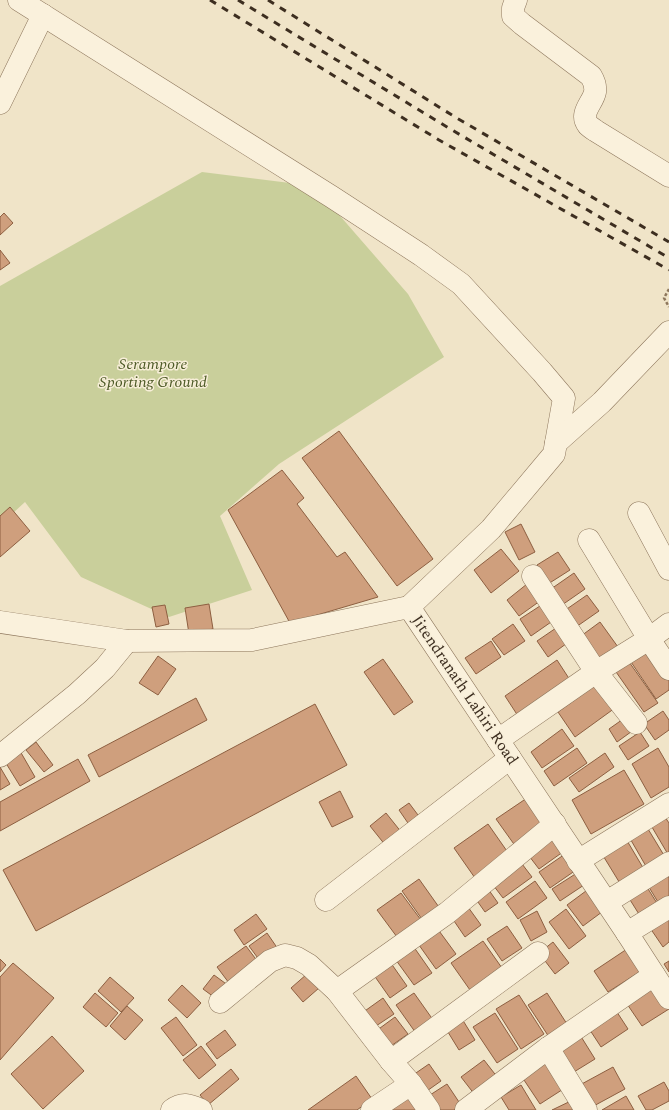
<svg xmlns="http://www.w3.org/2000/svg" width="669" height="1110" font-family="Spectral,serif">
  <rect width="100%" height="100%" fill="#f0e4c8"/>
  <path fill="#c9cf9b" d="M202 172 314 186 408 294 444 357 279 464 220 516 252 590 169 617 81 577 25 502 0 525V286Z"/>
  <g fill="#cf9f7d" stroke="#8d5f41">
    <path d="M4 213 13 223 0 235V217Z"/>
    <path d="M0 250 10 263 0 270Z"/>
    <path d="M339 431 433 559 397 586 302 458Z"/>
    <path d="M282 470 304 498 297 504 337 557 345 552 378 597 290 623 228 510Z"/>
    <path d="M10 507 30 531 0 557V516Z"/>
    <path d="M521 524 535 552 519 560 505 532Z"/>
    <path d="M501 549 519 571 491 593 474 570Z"/>
    <path d="M558 552 570 570 548 584 537 565Z"/>
    <path d="M574 573 585 589 562 605 551 589Z"/>
    <path d="M527 584 540 601 519 616 507 600Z"/>
    <path d="M587 595 599 611 576 627 564 611Z"/>
    <path d="M209 604 213 629 189 634 185 608Z"/>
    <path d="M543 604 554 620 531 636 520 619Z"/>
    <path d="M165 605 169 624 156 627 152 607Z"/>
    <path d="M600 622 618 647 598 661 581 636Z"/>
    <path d="M513 624 525 641 504 655 492 639Z"/>
    <path d="M559 626 570 641 548 657 537 641Z"/>
    <path d="M491 641 501 657 476 674 465 658Z"/>
    <path d="M649 645 669 673V690L656 699 629 659Z"/>
    <path d="M158 656 176 669 158 695 139 683Z"/>
    <path d="M383 659 413 702 394 715 364 672Z"/>
    <path d="M627 659 658 703 644 712 614 669Z"/>
    <path d="M557 660 570 680 518 716 505 696Z"/>
    <path d="M598 683 615 708 575 737 558 712Z"/>
    <path d="M196 698 207 720 99 777 88 755Z"/>
    <path d="M315 704 347 765 36 931 3 870Z"/>
    <path d="M663 711 669 720V730L655 740 644 724Z"/>
    <path d="M626 717 635 729 617 742 609 729Z"/>
    <path d="M562 729 574 746 542 768 531 752Z"/>
    <path d="M640 732 649 746 628 760 619 746Z"/>
    <path d="M36 742 53 765 44 772 26 750Z"/>
    <path d="M577 748 587 763 554 786 544 771Z"/>
    <path d="M658 748 669 767V787L651 798 632 764Z"/>
    <path d="M20 751 35 777 20 786 4 760Z"/>
    <path d="M605 753 614 767 579 792 569 778Z"/>
    <path d="M78 759 90 781 0 831V802Z"/>
    <path d="M0 767 10 784 0 790Z"/>
    <path d="M624 770 644 804 591 834 572 800Z"/>
    <path d="M340 791 353 817 332 827 319 802Z"/>
    <path d="M527 798 546 826 516 847 496 819Z"/>
    <path d="M409 803 421 819 410 826 399 810Z"/>
    <path d="M386 813 402 833 386 846 370 826Z"/>
    <path d="M663 814 669 823V856L649 822Z"/>
    <path d="M488 824 509 854 475 878 454 848Z"/>
    <path d="M645 824 665 857 647 868 628 835Z"/>
    <path d="M554 831 567 849 539 869 526 852Z"/>
    <path d="M626 839 645 871 621 885 602 854Z"/>
    <path d="M568 852 579 868 550 888 539 872Z"/>
    <path d="M519 860 532 877 503 898 490 881Z"/>
    <path d="M580 871 587 883 560 901 552 889Z"/>
    <path d="M666 873 669 878V902L661 907 647 884Z"/>
    <path d="M419 879 441 910 424 922 402 891Z"/>
    <path d="M535 881 547 898 518 919 506 902Z"/>
    <path d="M645 884 660 908 642 919 627 895Z"/>
    <path d="M486 886 498 903 485 912 473 895Z"/>
    <path d="M590 888 606 909 583 926 567 905Z"/>
    <path d="M401 893 421 920 397 937 377 910Z"/>
    <path d="M468 907 481 925 465 937 452 918Z"/>
    <path d="M566 909 586 936 569 949 549 922Z"/>
    <path d="M669 910V942L663 947 648 925Z"/>
    <path d="M537 911 547 932 531 941 520 920Z"/>
    <path d="M256 914 267 929 244 945 234 930Z"/>
    <path d="M434 924 456 954 436 969 414 938Z"/>
    <path d="M507 926 522 948 502 961 487 939Z"/>
    <path d="M267 933 278 949 260 961 249 946Z"/>
    <path d="M483 941 502 968 470 990 451 963Z"/>
    <path d="M553 942 569 963 555 974 539 953Z"/>
    <path d="M411 943 432 973 414 985 393 956Z"/>
    <path d="M246 946 258 962 229 983 217 967Z"/>
    <path d="M627 949 641 971 608 992 594 971Z"/>
    <path d="M0 959 6 965 0 972Z"/>
    <path d="M388 959 407 986 390 998 371 971Z"/>
    <path d="M669 961V972L664 964Z"/>
    <path d="M13 963 54 998 0 1060V977Z"/>
    <path d="M307 974 319 988 303 1002 291 988Z"/>
    <path d="M214 975 229 986 218 1000 203 989Z"/>
    <path d="M110 977 134 998 121 1012 98 991Z"/>
    <path d="M654 982 669 1009 642 1026 625 1001Z"/>
    <path d="M182 985 201 1003 187 1018 168 1000Z"/>
    <path d="M95 993 118 1013 106 1027 83 1007Z"/>
    <path d="M414 993 436 1024 418 1036 396 1005Z"/>
    <path d="M547 993 567 1024 549 1037 528 1005Z"/>
    <path d="M519 995 544 1034 521 1049 496 1009Z"/>
    <path d="M383 998 394 1014 373 1028 362 1013Z"/>
    <path d="M127 1006 143 1020 125 1040 110 1026Z"/>
    <path d="M613 1006 628 1029 601 1047 586 1024Z"/>
    <path d="M495 1013 518 1049 497 1063 473 1027Z"/>
    <path d="M459 1014 475 1040 459 1050 443 1024Z"/>
    <path d="M176 1017 197 1045 183 1056 161 1028Z"/>
    <path d="M395 1017 408 1034 388 1048 376 1031Z"/>
    <path d="M225 1030 236 1045 217 1059 206 1044Z"/>
    <path d="M580 1035 595 1059 569 1075 554 1052Z"/>
    <path d="M52 1036 84 1071 43 1109 11 1074Z"/>
    <path d="M201 1046 216 1065 199 1079 183 1060Z"/>
    <path d="M551 1059 568 1086 540 1104 522 1077Z"/>
    <path d="M484 1060 498 1078 475 1095 461 1077Z"/>
    <path d="M429 1064 441 1081 424 1093 413 1075Z"/>
    <path d="M613 1067 625 1089 590 1108 578 1086Z"/>
    <path d="M231 1069 239 1079 208 1105 200 1095Z"/>
    <path d="M356 1076 372 1099 357 1110H308Z"/>
    <path d="M664 1082 669 1091V1101L652 1110H646L638 1096Z"/>
    <path d="M447 1084 461 1105 454 1110H440L430 1095Z"/>
    <path d="M521 1085 536 1110H509L501 1097Z"/>
    <path d="M413 1093 426 1110H391Z"/>
    <path d="M626 1096 634 1110H602Z"/>
    <path d="M575 1099 583 1110H552Z"/>
  </g>
  <g fill="none" stroke-linecap="round" stroke-linejoin="round">
    <g stroke="#8d765c" stroke-width="23">
      <g id="minor">
        <path d="M19 0 332 197 421 255 461 284 542 372 564 398 554 454 491 529 409 607"/>
        <path d="M516 0 513 8V16L522 24 591 76C594 81 596 86 595 92 593 103 579 113 588 125 590 127 593 129 596 131L669 176"/>
        <path d="M0 103 43 15"/>
        <path d="M556 443 602 402 669 332"/>
        <path d="M639 513 669 569"/>
        <path d="M589 540 649 639 669 669"/>
        <path d="M533 576 596 672 636 723"/>
        <path d="M0 622 127 641 252 640 409 607 627 933 669 998"/>
        <path d="M498 740 596 672 649 639 669 624"/>
        <path d="M0 756 77 694 105 668 127 641"/>
        <path d="M578 861 669 804"/>
        <path d="M326 900 510 758"/>
        <path d="M607 902 669 863"/>
        <path d="M627 933 669 907"/>
        <path d="M220 1002 270 961 285 955 297 958 309 965 337 991"/>
        <path d="M548 1048 586 1110"/>
        <path d="M391 1061 538 953"/>
        <path d="M411 1084 391 1061 337 991 447 913 555 824"/>
        <path d="M172 1110C183 1102 189 1105 201 1110"/>
        <path d="M372 1110 411 1084 429 1110"/>
        <path d="M466 1110 548 1048 654 975"/>
      </g>
    </g>
    <path stroke="#8d765c" stroke-width="2.5" stroke-dasharray="3 2" stroke-linecap="butt" d="M669 289 664 298 669 307"/>
    <use href="#minor" stroke="#faf1dc" stroke-width="22"/>
    <g stroke="#3d2e20" stroke-width="3" stroke-dasharray="7 7" stroke-linecap="butt">
      <path d="M210 0 439 140 669 270"/>
      <path d="M238 0 447 127 669 258"/>
      <path d="M268 0 455 117 669 242"/>
    </g>
  </g>
  <g text-anchor="middle" dominant-baseline="central" stroke-width="3" stroke-linejoin="round" paint-order="stroke">
    <g font-size="16" font-style="italic" fill="#4d5a26" stroke="#f7eed8">
      <text x="153" y="364">Serampore<tspan x="153" dy="18">Sporting Ground</tspan></text>
    </g>
    <g font-size="16" fill="#3d2e20" stroke="#f7eed8">
      <text transform="translate(465 690) rotate(56)">Jitendranath Lahiri Road</text>
    </g>
  </g>
</svg>
